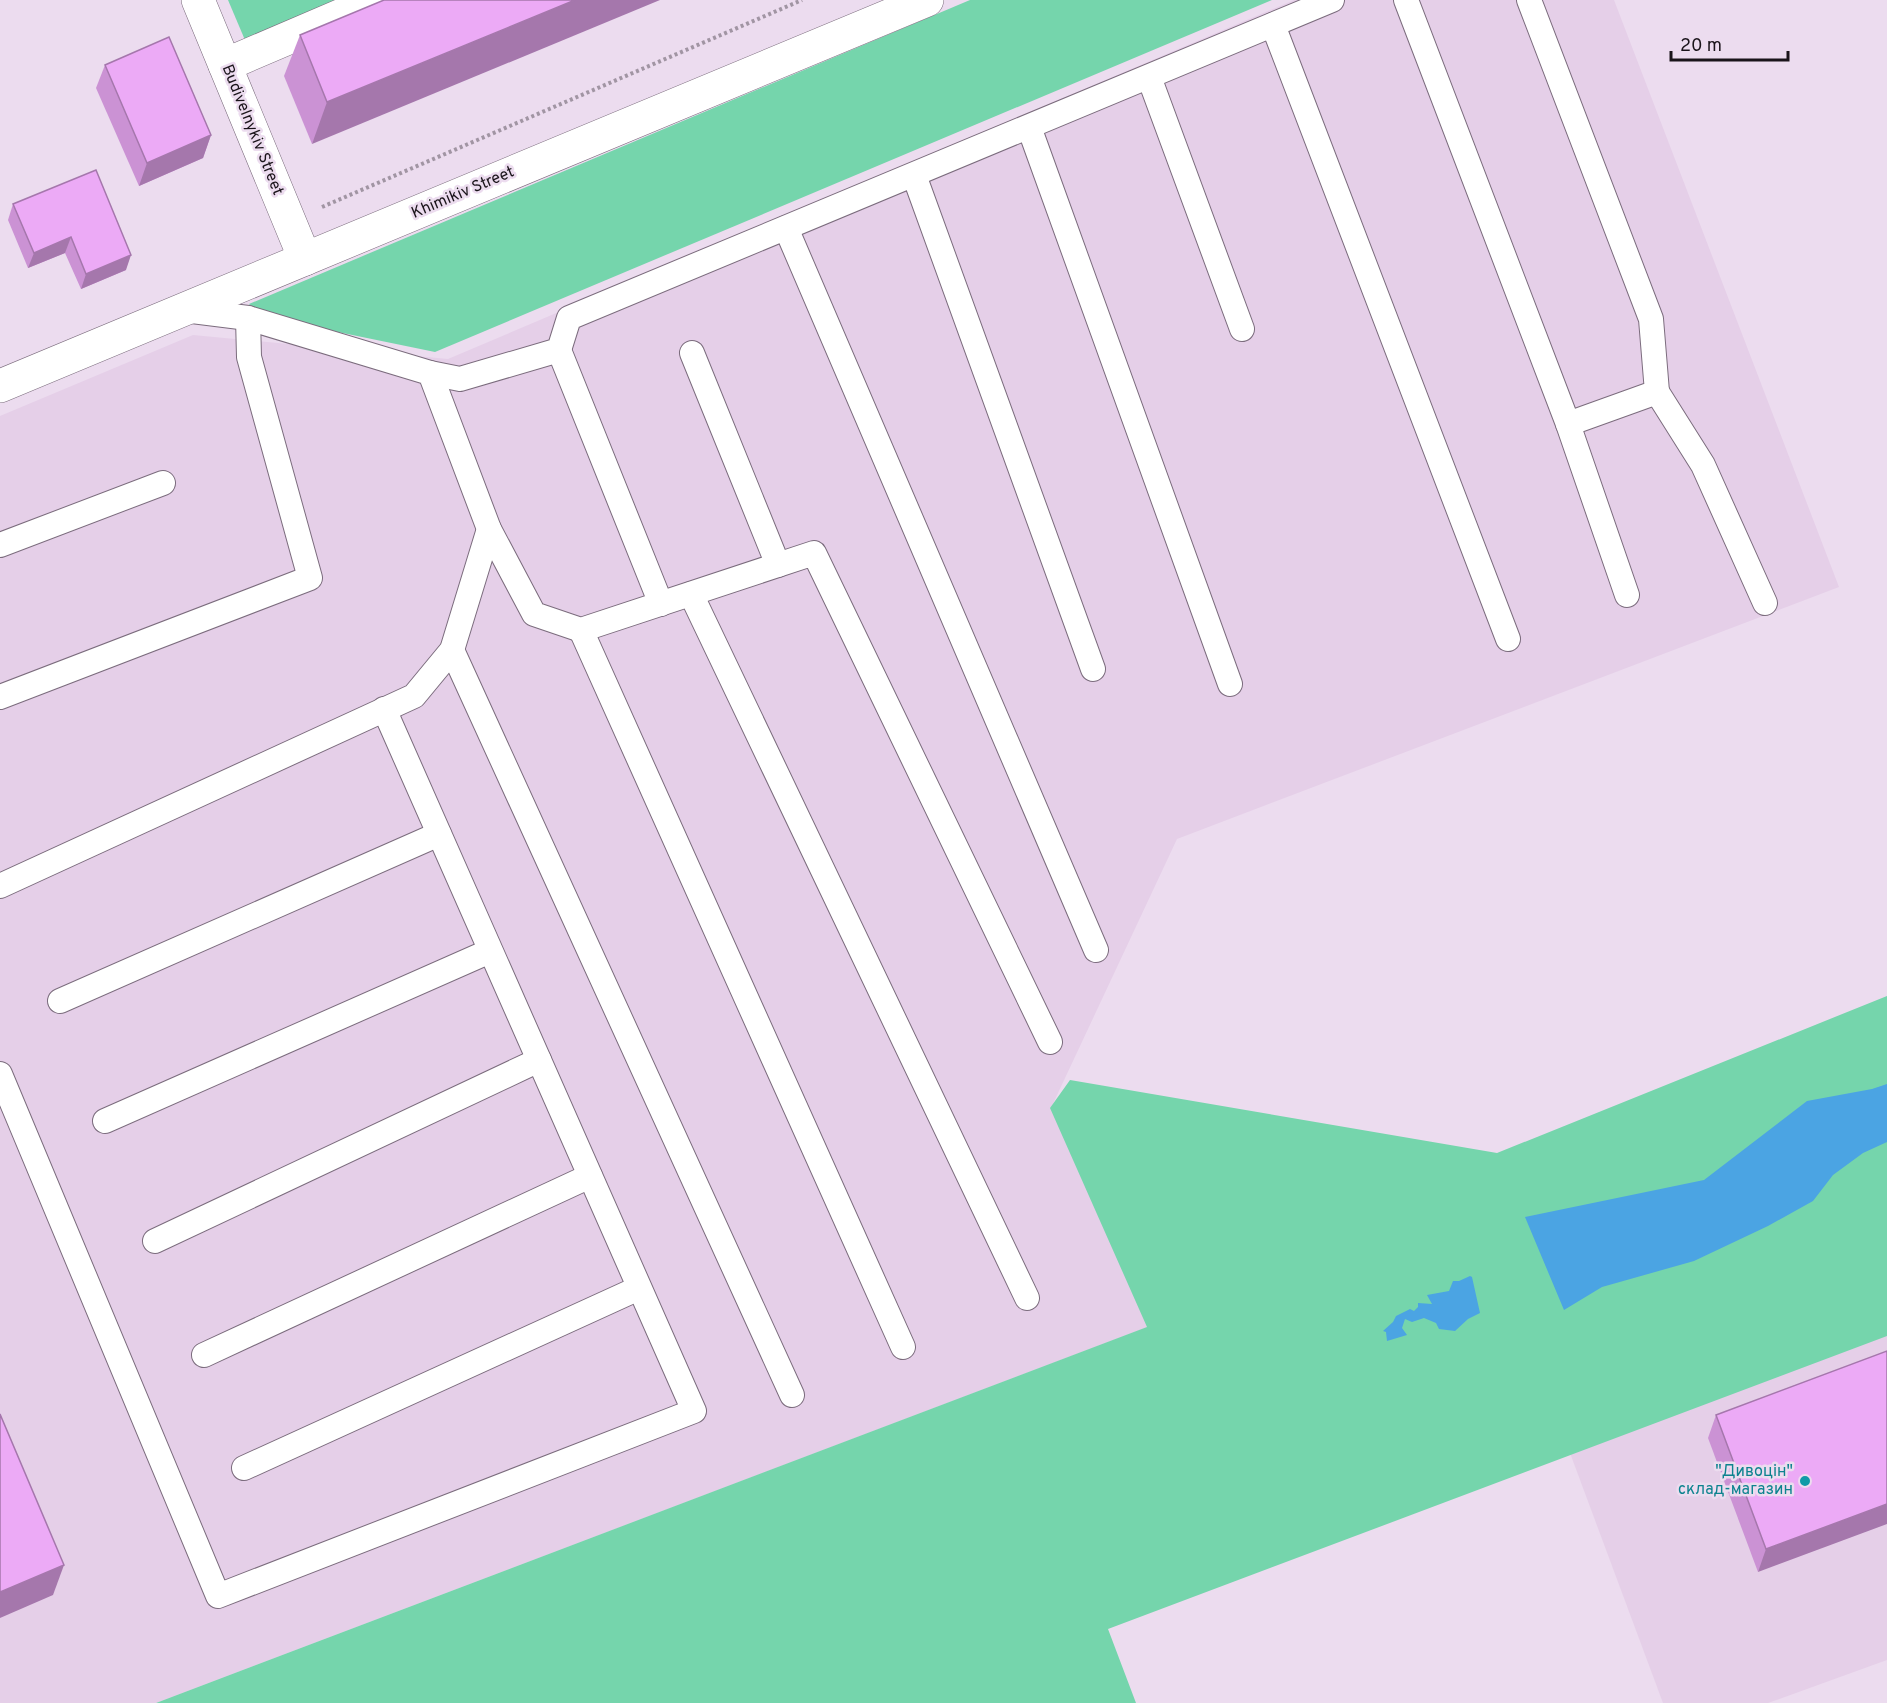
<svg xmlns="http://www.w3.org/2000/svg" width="1887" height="1703" font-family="Overpass,sans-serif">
  <rect width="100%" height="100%" fill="#ecdcef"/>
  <g fill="#e5cfe8">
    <path d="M1294 0H1614L1839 587 1177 839 1051 1108 1148 1327 156 1703H0V416L193 335 448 359Z"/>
    <path d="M1887 1335V1660L1768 1703H1663L1570 1453Z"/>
  </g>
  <g fill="#75d5ac">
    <path d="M228 0H414L256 66Z"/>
    <path d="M970 0H1272L435 352 260 316 249 304Z"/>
    <path d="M1887 996V1336L1108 1629 1136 1703H156L1147 1327 1050 1108 1070 1080 1497 1153Z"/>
  </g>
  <g fill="#4ba4e3">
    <path d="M1887 1084V1142L1863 1153 1833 1175 1813 1201 1768 1226 1694 1261 1602 1287 1564 1310 1525 1217 1704 1180 1807 1101 1872 1089Z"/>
    <path d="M1470 1276 1472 1277 1480 1313 1468 1319 1455 1331 1439 1329 1436 1323 1424 1318 1412 1322 1405 1319 1402 1328 1407 1335 1387 1341 1386 1332 1383 1331 1393 1322 1396 1316 1410 1309 1414 1311 1418 1307V1303L1432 1304 1427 1295 1449 1291 1453 1281H1459Z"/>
  </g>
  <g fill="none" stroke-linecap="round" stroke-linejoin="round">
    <g stroke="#7b6c7d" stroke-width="26">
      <g id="service">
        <path d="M1406 0 1568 424"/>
        <path d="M1529 0 1651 319 1657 392 1568 424 1627 595"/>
        <path d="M1273 25 1508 639"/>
        <path d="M1149 77 1242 329"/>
        <path d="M1029 127 1230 684"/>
        <path d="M914 175 1093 669"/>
        <path d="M786 228 1096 950"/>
        <path d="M184 310 248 318 430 373 489 529 534 614 581 630 814 553 1050 1042"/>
        <path d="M559 350 661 604"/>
        <path d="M692 353 778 565"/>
        <path d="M430 373 460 379 559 350 569 318 1332 0"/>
        <path d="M1657 392 1703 465 1765 603"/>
        <path d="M0 545 163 483"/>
        <path d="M691 594 1027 1298"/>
        <path d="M581 630 903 1347"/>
        <path d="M452 650 792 1395"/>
        <path d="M0 697 310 578 249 357 248 318"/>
        <path d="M0 886 414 696 452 650 489 529"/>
        <path d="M60 1001 439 834"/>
        <path d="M0 1074 218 1596 694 1411 384 709"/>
        <path d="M105 1121 490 951"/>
        <path d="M155 1241 539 1060"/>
        <path d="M204 1355 590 1176"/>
        <path d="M244 1468 639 1288"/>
      </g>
    </g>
    <g stroke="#7b6c7d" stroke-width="34">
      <g id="minor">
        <path d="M198 0 305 259"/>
        <path d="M225 65 377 0"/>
        <path d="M0 386 927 0"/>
      </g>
    </g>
    <path stroke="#a195a3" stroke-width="4" stroke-dasharray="3 3" stroke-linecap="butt" d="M322 207 802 0"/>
    <use href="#service" stroke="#fff" stroke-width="24"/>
    <use href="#minor" stroke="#fff" stroke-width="33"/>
  </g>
  <g fill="#cb92d4">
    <path d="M384 0 312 144 284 76 300 35Z"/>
    <path d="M105 65 211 135 203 158 139 186 96 88Z"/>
    <path d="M13 204 126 270 81 289 65 253 28 268 8 220Z"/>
    <path d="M1887 1351 1758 1572 1708 1438 1716 1415Z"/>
  </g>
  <g fill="#a577ac">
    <path d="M575 0H660L312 144 327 102Z"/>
    <path d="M211 135 203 158 139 186 147 163Z"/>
    <path d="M71 237 65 253 28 268 34 253Z"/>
    <path d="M131 255 126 270 81 289 86 274Z"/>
    <path d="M1887 1504V1524L1758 1572 1766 1549Z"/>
    <path d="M64 1565 53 1595 0 1618V1592Z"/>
  </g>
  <g fill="#ecaaf6" stroke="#a577ac" stroke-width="1.5">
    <path d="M384 0H575L327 102 300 35Z"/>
    <path d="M169 37 211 135 147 163 105 65Z"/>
    <path d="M96 170 131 255 86 274 71 237 34 253 13 204Z"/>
    <path d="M1887 1351V1504L1766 1549 1716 1415Z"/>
    <path d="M0 1414 64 1565 0 1592Z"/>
  </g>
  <circle fill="#0f9aa8" stroke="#ecdcef" stroke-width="2" cx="1805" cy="1481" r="6"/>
  <g text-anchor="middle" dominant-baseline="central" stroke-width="5" stroke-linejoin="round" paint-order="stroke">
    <g font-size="16" fill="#1a141a" stroke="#ecdcef">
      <text transform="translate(252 130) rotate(68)">Budivelnykiv Street</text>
      <text transform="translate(463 193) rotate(-23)">Khimikiv Street</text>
    </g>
    <g font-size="16" fill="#0d838f" stroke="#ecdcef" text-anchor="end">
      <text x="1793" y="1472">"Дивоцін"<tspan x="1793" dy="18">склад-магазин</tspan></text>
    </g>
  </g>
  <path d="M1671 51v9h117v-9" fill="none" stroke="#1a141a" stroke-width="3"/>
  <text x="1680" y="51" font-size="18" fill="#1a141a" stroke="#ecdcef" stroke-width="4.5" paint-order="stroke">20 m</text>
</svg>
